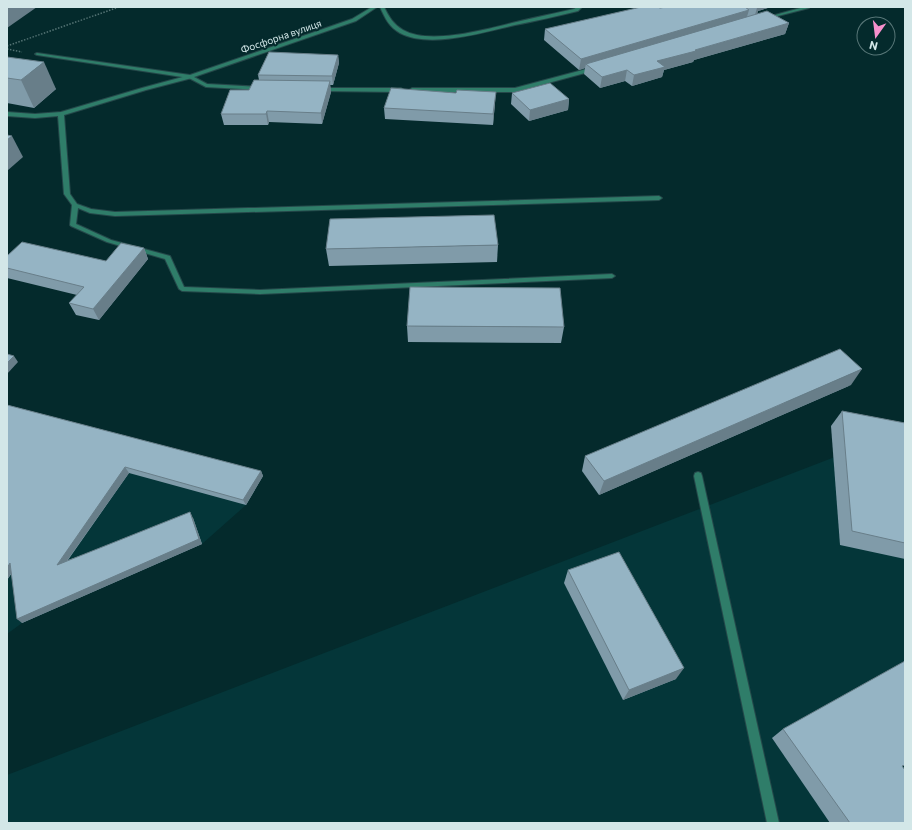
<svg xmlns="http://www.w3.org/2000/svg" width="912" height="830" font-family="Commissioner,sans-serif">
  <rect width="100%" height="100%" fill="#042a2c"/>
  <g fill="#043639">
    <path d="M7 409 263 476 246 505 202 544 22 623 7 634Z"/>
    <path d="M905 430V823H7V775Z"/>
  </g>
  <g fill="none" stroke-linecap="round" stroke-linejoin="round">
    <g stroke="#25484a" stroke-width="2">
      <g id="lane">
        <path d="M380 7H384C389 17 393 24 403 30 429 45 484 30 512 23 532 18 553 14 574 9L577 7H582L578 11C557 16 536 21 515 25 484 32 430 49 400 33 389 27 385 18 380 7Z"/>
        <path d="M190 75 192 76V78L146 90 64 115 70 194 77 204 91 209 115 212 659 196 662 198 659 200 115 216 90 213 78 208 76 224 111 240 170 256 184 287 260 290 612 274 615 276 612 278 260 294 182 291 179 289 165 259 107 242 71 226 70 225 72 205 64 194 58 116 35 118 7 116V112L35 114 61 112 142 88Z"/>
        <path d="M698 472 701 473 702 476 779 823H767L694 476 695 473Z"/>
      </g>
    </g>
    <g stroke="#25484a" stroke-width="2">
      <g id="street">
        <path d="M372 7H377L356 21 194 77 207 84 263 87 264 88 261 90 206 87 189 78 37 55 35 54 37 53 190 75 352 19Z"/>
        <path d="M804 7 809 8 766 19 764 18Z"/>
        <path d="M594 67 597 69 596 70 515 92H412L409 90 412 88H515Z"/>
        <path d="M318 88H401L404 90 401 92 320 91 317 89Z"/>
      </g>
    </g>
    <g stroke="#537273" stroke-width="1.5" stroke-dasharray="1.5 1.5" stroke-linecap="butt">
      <path d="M7 46 119 7"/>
      <path d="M7 49 22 52"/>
    </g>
    <use href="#lane" fill="#2f7d69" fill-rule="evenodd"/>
    <use href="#street" fill="#2f7d69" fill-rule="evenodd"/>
  </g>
  <g fill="#809ba9">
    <path d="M666 7H771L758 11 757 14 789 23 785 34 694 60 693 62 664 70 662 77 632 86 625 81 600 88 584 74 585 68 579 70 544 40 545 29Z"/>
    <path d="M338 55 339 63 333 85H330L331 92 322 124 269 122 268 125H224L221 114 249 90 259 80 258 75Z"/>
    <path d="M7 57 56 89 34 108 7 103Z"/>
    <path d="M512 93 569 99 568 110 529 121 511 104Z"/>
    <path d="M495 103 493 125 385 119 384 108Z"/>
    <path d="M498 245 497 262 329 266 326 249Z"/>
    <path d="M144 248 148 259 99 320 76 315 69 303 77 295 7 278V256L106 261Z"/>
    <path d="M407 326 564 327 561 343 408 342Z"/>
    <path d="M851 385 599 495 582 471 585 456Z"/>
    <path d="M7 405 261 471 263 476 246 505 129 473 68 560 193 518 202 544 22 623 12 573 7 580Z"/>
    <path d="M842 411 905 423V559L840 545 831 426Z"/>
    <path d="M568 570 676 679 623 700 564 583Z"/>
    <path d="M783 729 902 766 905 823H830L772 738Z"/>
  </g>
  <g fill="#687e89">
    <path d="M9 7H37L7 28V8Z"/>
    <path d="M756 7H771L758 11 756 17 754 18 757 8Z"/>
    <path d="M749 10 746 20 586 64 585 68 579 70 581 59Z"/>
    <path d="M789 23 785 34 694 60 693 62 664 70 662 77 632 86 634 75 657 61Z"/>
    <path d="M338 55 339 63 333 85 332 76Z"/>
    <path d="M44 62 56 89 34 108 21 80Z"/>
    <path d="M627 70 625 81 600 88 602 77Z"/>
    <path d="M330 81 331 92 322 124 321 113Z"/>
    <path d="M496 92 493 125V114Z"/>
    <path d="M569 99 568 110 529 121 530 110Z"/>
    <path d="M267 111 269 122 268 125 266 114Z"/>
    <path d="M12 136 23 157 7 171V140Z"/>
    <path d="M144 248 148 259 99 320 93 309Z"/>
    <path d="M14 356 18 362 7 374V363Z"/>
    <path d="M862 369 851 385 599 495 604 481Z"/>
    <path d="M125 467 129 473 61 569 57 565Z"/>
    <path d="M261 471 263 476 246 505 243 500Z"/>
    <path d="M190 512 193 518 202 544 22 623 17 619Z"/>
    <path d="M10 563 15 567 7 580V568Z"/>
    <path d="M684 668 676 679 623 700 629 690Z"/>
  </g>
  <g fill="#95b4c4" stroke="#687e89">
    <path d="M641 7H658L660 8 666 7H745L749 10 581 59 545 29Z"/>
    <path d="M767 11 789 23 695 50 696 51 657 61 665 67 634 75 627 70 602 77 586 64Z"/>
    <path d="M269 52 338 55 332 76 258 75Z"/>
    <path d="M7 57 44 62 21 80 7 78Z"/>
    <path d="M254 80 330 81 321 113 267 111 266 114H221L230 90H249Z"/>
    <path d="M550 83 569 99 530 110 512 93Z"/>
    <path d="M391 88 456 93 457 90 496 92 493 114 384 108Z"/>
    <path d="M7 135 12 136 7 140Z"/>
    <path d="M494 215 498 245 326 249 330 219Z"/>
    <path d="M22 242 106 261 121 243 144 248 93 309 69 303 84 287 7 268V256Z"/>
    <path d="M410 287 560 288 564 327 407 326Z"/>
    <path d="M840 349 862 369 604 481 585 456Z"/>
    <path d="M7 354 14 356 7 363Z"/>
    <path d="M7 405 261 471 243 500 125 467 57 565 190 512 199 539 17 619 10 563 7 568Z"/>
    <path d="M842 411 905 423V543L852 531Z"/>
    <path d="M619 552 684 668 629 690 568 570Z"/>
    <path d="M905 661V765L902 766 905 770V823H850L783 729Z"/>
  </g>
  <g text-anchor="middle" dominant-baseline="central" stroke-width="4" stroke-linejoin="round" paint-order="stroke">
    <g font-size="10" fill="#d3e7e8" stroke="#042a2c">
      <text transform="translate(281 36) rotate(-19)">Фосфорна вулиця</text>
    </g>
  </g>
  <rect width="912" height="830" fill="none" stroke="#d3e7e8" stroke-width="16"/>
  <g transform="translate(876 36) rotate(194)"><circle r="19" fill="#042a2c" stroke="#577677"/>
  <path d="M0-3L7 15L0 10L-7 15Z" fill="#f790cd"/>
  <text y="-6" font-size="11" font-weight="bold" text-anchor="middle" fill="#d3e7e8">N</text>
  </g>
</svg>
